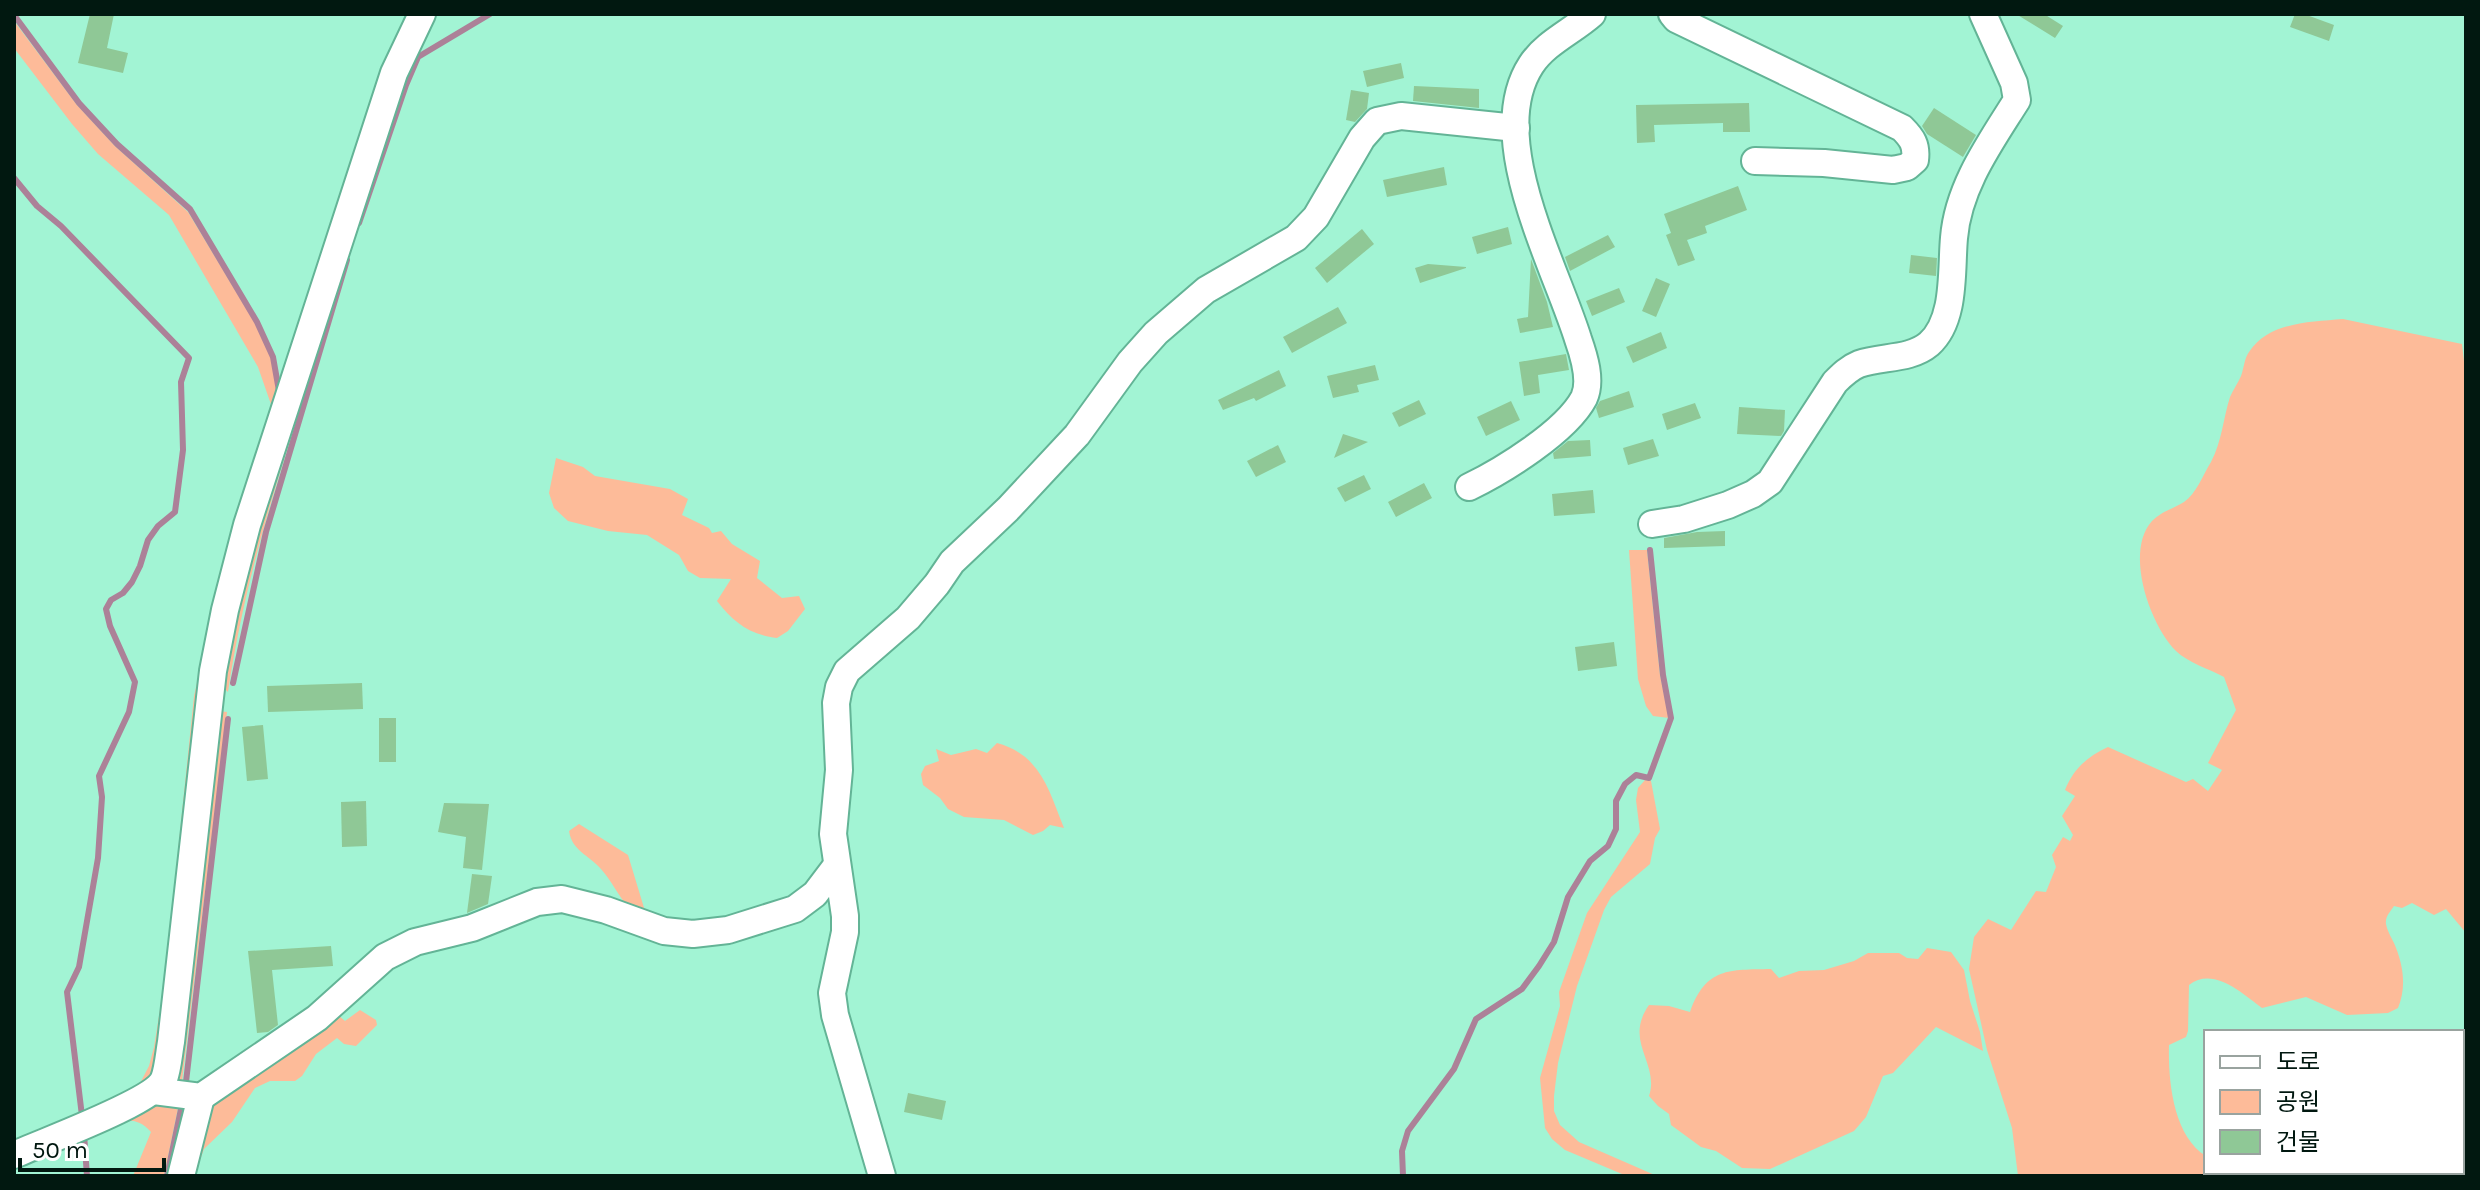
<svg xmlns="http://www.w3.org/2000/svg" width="2480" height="1190" font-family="Karla,'Noto Sans KR',sans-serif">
  <rect width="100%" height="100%" fill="#a2f4d4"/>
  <g fill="#fdbb99">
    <path d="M14 21 77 105 115 146 188 212 255 323 271 358 280 404 243 522 157 1070 137 1089 149 1066 154 1047 165 979 194 696 235 519 274 413 258 367 169 215 98 154 72 124 14 48Z"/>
    <path d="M2343 319 2462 344 2466 379V933L2446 909 2434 915 2412 903 2402 908 2394 906C2390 912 2385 917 2386 924 2387 930 2391 937 2394 943 2403 964 2407 986 2398 1008L2388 1013 2347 1015 2306 997 2262 1008C2242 993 2213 966 2189 985L2188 1031 2186 1037 2169 1045C2168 1080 2173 1136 2206 1156V1172H2234L2243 1176H2018L2012 1128 1987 1050 1969 969 1974 937 1988 919 2011 930 2036 891 2046 892 2056 867 2052 855 2063 837 2070 841 2073 835 2062 816 2075 796 2065 790C2074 768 2087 757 2108 747L2186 782 2193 779 2208 791 2222 770 2208 763 2236 710 2224 677C2209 669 2187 662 2176 651 2150 625 2124 552 2152 521 2162 511 2173 509 2184 502 2196 494 2203 475 2211 462 2222 441 2223 419 2230 397 2233 390 2238 383 2241 376 2244 368 2244 359 2249 352 2269 322 2309 322 2343 319Z"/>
    <path d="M284 430 292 434C265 519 241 603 228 692L222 686V670Z"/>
    <path d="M556 458 583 467 595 476 670 489 688 499 682 515 709 528 712 533 721 531 732 544 760 561 757 578 782 598 799 596 805 609 788 631 777 638C750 635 733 622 717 601L731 579 700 578 688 571 679 555 647 535 608 531 568 521 554 508 549 493Z"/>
    <path d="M1629 550H1647L1660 675 1669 718 1653 716 1646 706 1638 679Z"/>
    <path d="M219 711 227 712 181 1089 171 1072Z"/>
    <path d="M997 743C1041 755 1049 791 1064 828L1050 825 1043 831 1033 835 1004 820 964 817 948 809 940 798 923 785 921 774 925 766 939 761 936 749 951 755 976 749 987 753Z"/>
    <path d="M1645 780 1651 781 1660 829 1655 838 1650 864 1611 897 1604 910 1577 986 1558 1063 1554 1096V1111L1560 1125 1579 1142 1657 1176 1622 1174 1565 1150 1552 1139 1545 1128 1540 1078 1560 1006 1559 992 1587 913 1640 832 1636 800 1638 788Z"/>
    <path d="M579 824 628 855 648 921C625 913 617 887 601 869 589 855 572 851 569 831Z"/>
    <path d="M1927 948 1951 952 1964 970 1970 1001 1980 1032 1983 1051 1936 1027 1893 1073 1883 1076 1866 1117 1854 1131 1770 1169 1742 1168 1716 1151 1701 1147 1671 1125 1669 1114 1658 1106 1649 1096C1660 1063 1623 1042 1649 1005L1669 1006 1690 1012C1706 967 1729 970 1771 969L1779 978 1799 971 1824 970 1854 961 1868 953H1899L1907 958 1918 959Z"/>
    <path d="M331 1009 345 1021 360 1010 376 1020 377 1025 356 1046 344 1044 337 1038 316 1054 302 1076 295 1081H270L255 1088 232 1122 204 1149 194 1176 204 1100Z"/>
    <path d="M153 1098 179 1103 164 1176H133L151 1132C140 1120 131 1119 115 1122Z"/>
  </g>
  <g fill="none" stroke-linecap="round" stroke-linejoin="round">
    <g stroke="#ac8198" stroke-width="6">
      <path d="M14 15 79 103 117 144 190 209 257 322 273 357 279 391"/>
      <path d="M14 178 37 206 61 226 189 358 181 382 183 450 175 512 158 526 148 540 140 566 132 582 123 593 111 600 106 609 110 626 135 682 129 712 99 776 102 797 98 858 79 967 67 992 82 1116"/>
      <path d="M359 223 406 85 418 57 490 14"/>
      <path d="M233 683 266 532 347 260"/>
      <path d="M186 1082 228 719"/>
      <path d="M84 1134 87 1176"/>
      <path d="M167 1176 182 1104"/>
      <path d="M1403 1176 1402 1151 1408 1131 1454 1069 1476 1019 1522 989 1539 966 1554 942 1568 897 1590 861 1608 846 1616 829V801L1625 784 1636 775 1649 778 1671 718 1663 675 1650 550"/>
    </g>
  </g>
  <g fill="#8fc896">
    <path d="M90 14H114L107 48 128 53 123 73 78 63Z"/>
    <path d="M2016 14H2044L2063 26 2055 38Z"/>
    <path d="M2295 14H2304L2334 25 2329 41 2290 27Z"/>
    <path d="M1401 63 1404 78 1367 87 1363 71Z"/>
    <path d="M1414 86 1479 89V108L1413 101Z"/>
    <path d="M1351 90 1369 93 1367 109 1355 122 1346 120Z"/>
    <path d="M1749 103 1750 132H1723V123L1654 125 1655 142 1637 143 1636 105Z"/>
    <path d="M1934 108 1976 135 1963 157 1927 134 1922 126Z"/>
    <path d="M1444 167 1447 185 1387 197 1383 180Z"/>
    <path d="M1738 186 1747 210 1705 226 1707 233 1687 240 1695 260 1678 266 1666 235 1671 233 1664 214Z"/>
    <path d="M1508 227 1512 244 1477 254 1472 237Z"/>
    <path d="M1362 229 1374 244 1327 283 1315 268Z"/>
    <path d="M1608 235 1615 247 1570 271 1565 257Z"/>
    <path d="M1911 255 1937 258 1936 276 1909 273Z"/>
    <path d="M1531 259 1547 302 1553 327 1520 333 1517 319 1528 317Z"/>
    <path d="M1428 264 1466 267V268L1420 283 1415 268Z"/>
    <path d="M1656 278 1670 284 1656 317 1642 311Z"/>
    <path d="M1619 288 1625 302 1592 316 1586 301Z"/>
    <path d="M1338 307 1347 323 1292 353 1283 337Z"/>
    <path d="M1661 332 1667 348 1633 363 1626 347Z"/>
    <path d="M1566 354 1569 370 1538 375 1540 393 1524 396 1519 362Z"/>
    <path d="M1375 365 1379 380 1357 385 1359 392 1333 398 1327 376Z"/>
    <path d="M1279 370 1286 386 1256 401 1254 398 1223 410 1218 400Z"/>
    <path d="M1629 391 1634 407 1599 418 1596 408 1600 401Z"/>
    <path d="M1419 400 1426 414 1399 427 1392 413Z"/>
    <path d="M1511 401 1520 420 1486 436 1477 417Z"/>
    <path d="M1695 403 1701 418 1667 430 1662 414Z"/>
    <path d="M1739 407 1785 410 1784 431 1781 436 1737 434Z"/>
    <path d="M1343 434 1368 442 1334 458Z"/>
    <path d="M1653 439 1659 456 1628 465 1623 448Z"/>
    <path d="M1590 440 1591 456 1554 459 1553 453 1568 441Z"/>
    <path d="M1278 445 1286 462 1256 477 1247 461Z"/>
    <path d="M1364 475 1371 489 1345 502 1337 488Z"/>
    <path d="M1424 483 1432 498 1396 517 1388 502Z"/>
    <path d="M1593 490 1595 513 1554 516 1552 494Z"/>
    <path d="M1725 531V546L1664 548V538L1697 532Z"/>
    <path d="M1614 642 1617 666 1578 671 1575 647Z"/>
    <path d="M362 683 363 709 268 712 267 686Z"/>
    <rect x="379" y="718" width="17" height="44"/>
    <path d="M263 725 268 779 247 781 242 727Z"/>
    <path d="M366 801 367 846 342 847 341 802Z"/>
    <path d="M444 803 489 804 482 870 463 868 466 837 438 832Z"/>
    <path d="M472 874 492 876 488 904 467 913Z"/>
    <path d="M331 946 333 966 272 970 278 1025 268 1032 257 1033 248 951Z"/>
    <path d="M908 1093 946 1101 942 1120 904 1112Z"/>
  </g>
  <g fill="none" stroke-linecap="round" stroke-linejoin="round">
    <g stroke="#63b496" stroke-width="30">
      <g id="minor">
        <path d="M1672 14 1676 19 1902 128C1912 138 1917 145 1915 160L1907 167 1893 170 1824 163 1755 161"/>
        <path d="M1469 487C1502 471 1566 432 1584 398 1592 381 1584 356 1578 339 1555 265 1484 137 1531 65 1545 43 1573 31 1592 14"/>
        <path d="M1652 524 1684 519 1728 505 1753 494 1770 482 1835 382C1842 375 1849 368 1859 364 1882 356 1910 360 1929 344 1956 320 1951 270 1954 238 1958 187 1990 143 2017 100L2014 83 1983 14"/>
        <path d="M154 1091 201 1097 317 1018 385 957 415 942 472 928 537 902 562 899 606 910 664 931 693 934 728 930 795 909 815 894 837 865"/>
        <path d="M14 1155C42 1142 154 1102 164 1079 168 1068 169 1053 171 1042L213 671 225 610 247 525 394 73 422 14"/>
        <path d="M181 1176 201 1097"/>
        <path d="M882 1176 835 1015 832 993 845 932V916L833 834 839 770 836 703 839 687 847 671 908 618 937 584 952 562 1008 509 1077 435 1130 362 1156 333 1206 290 1296 238 1316 217 1362 138 1377 121 1401 116 1516 128"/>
      </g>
    </g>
    <use href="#minor" stroke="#fff" stroke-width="26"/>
  </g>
  <rect width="2480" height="1190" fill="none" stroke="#011810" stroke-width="32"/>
  <rect x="2204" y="1030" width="260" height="144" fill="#ffffff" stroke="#99a39f" stroke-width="2"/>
  <rect x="2220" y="1056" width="40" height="12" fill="#ffffff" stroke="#99a39f" stroke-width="2"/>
  <text x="2276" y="1070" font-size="24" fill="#011810">도로</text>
  <rect x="2220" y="1090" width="40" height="24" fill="#fdbb99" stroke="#99a39f" stroke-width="2"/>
  <text x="2276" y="1110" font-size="24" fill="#011810">공원</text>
  <rect x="2220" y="1130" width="40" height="24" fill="#8fc896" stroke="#99a39f" stroke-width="2"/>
  <text x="2276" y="1150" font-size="24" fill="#011810">건물</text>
  <path d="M20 1158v12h144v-12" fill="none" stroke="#011810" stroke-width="4"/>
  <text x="32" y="1158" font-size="24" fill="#011810" stroke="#ffffff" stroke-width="6" paint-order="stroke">50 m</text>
</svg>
